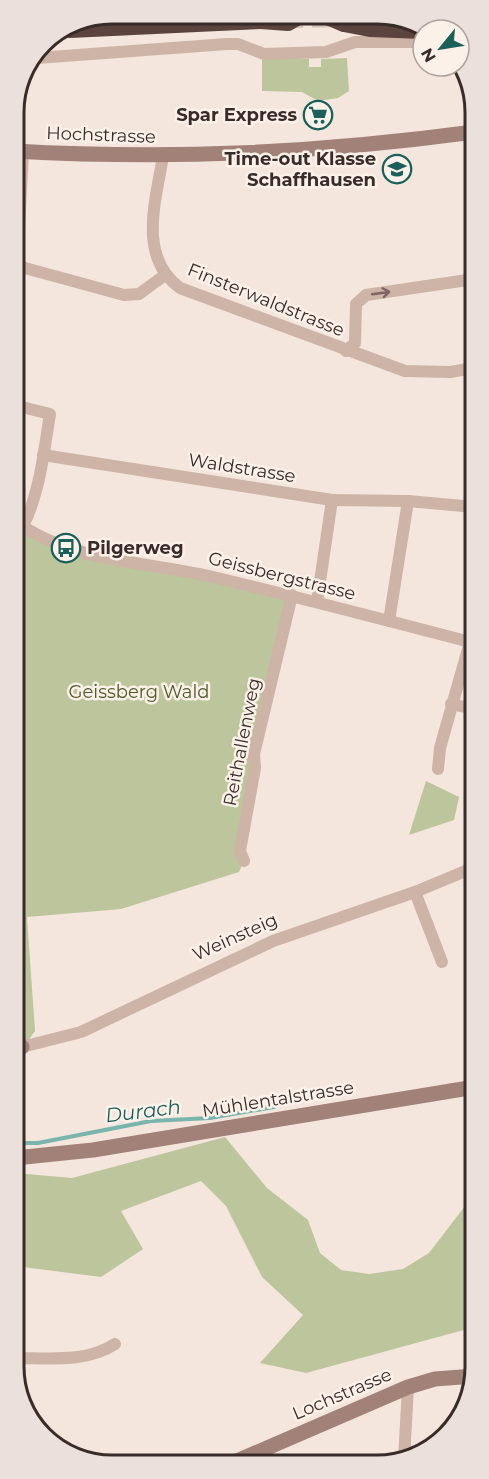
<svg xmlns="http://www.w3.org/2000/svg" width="489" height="1479" font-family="Montserrat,sans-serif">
  <rect width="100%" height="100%" fill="#f4e6dc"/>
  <g fill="#bcc59b">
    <path d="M347 58 349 91 338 98 318 101 302 92 262 91V59H309V67H321V59Z"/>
    <path d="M14 520 46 540 287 594 254 754 244 861 239 872 121 909 27 917 35 1031 15 1059Z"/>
    <path d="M426 781 459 797 454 820 409 835Z"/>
    <path d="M225 1137 267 1188 308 1220 320 1253 341 1270 369 1274 403 1269 429 1253 475 1193V1324L471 1328 306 1373 260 1363 303 1315 262 1277 226 1206 201 1181 121 1211 143 1249 101 1277 15 1266V1173L72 1178Z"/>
  </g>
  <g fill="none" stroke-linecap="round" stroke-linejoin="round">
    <path stroke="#79b4ae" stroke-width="4" d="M15 1143H38L151 1121 210 1118 274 1107"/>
    <path stroke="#cfc1b8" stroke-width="18" stroke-dasharray="18 9" stroke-linecap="butt" d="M285 19 341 18"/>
    <g stroke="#ceb3a7" stroke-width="12">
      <path d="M37 58 227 44H238L264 54 326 52 355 42H423"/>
      <path d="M163 156C156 201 137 256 180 288L405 371 450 372 474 368"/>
      <path d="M14 265 124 295 139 294 165 275"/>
      <path d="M17 266 23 152"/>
      <path d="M346 351 355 343 356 304 366 295 474 279"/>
      <path d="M14 405 50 414C44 450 40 493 23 526"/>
      <path d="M43 455 332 500 317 602"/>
      <path d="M332 500 408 501 474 507"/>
      <path d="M14 520C70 562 143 561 209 576 298 597 386 620 474 643"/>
      <path d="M389 621 408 501"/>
      <path d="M451 704 474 709"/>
      <path d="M438 769 440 748 470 642"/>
      <path d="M244 861 240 851 255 768 254 754 292 595"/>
      <path d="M415 892 442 962"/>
      <path d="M22 1047 81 1032 273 941 415 892 475 867"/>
      <path d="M15 1358C49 1358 86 1363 115 1344"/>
      <path d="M404 1459 408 1387"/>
    </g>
    <g stroke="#a28178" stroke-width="15">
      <path d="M14 151C172 160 317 153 474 132"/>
      <path d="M15 1045 22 1047"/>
      <path d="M15 1158 93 1150 475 1087"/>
      <path d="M230 1464 408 1387 435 1379 474 1376"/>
    </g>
    <g stroke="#5b433e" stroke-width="18">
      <path d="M364 17H398"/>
      <path d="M344 23 370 28 423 30"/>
      <path d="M70 29 261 20 269 15"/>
    </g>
    <g stroke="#5b433e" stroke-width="18">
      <path d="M325 15 344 23"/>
      <path d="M261 20 288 22 300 15"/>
    </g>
  </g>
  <defs><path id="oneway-shaft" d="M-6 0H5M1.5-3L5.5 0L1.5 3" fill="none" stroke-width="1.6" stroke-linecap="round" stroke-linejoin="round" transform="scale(1.5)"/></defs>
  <use stroke="#7c6861" href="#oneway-shaft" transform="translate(381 293) rotate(-8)"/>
  <defs>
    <g id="supermarket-ring" transform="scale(1.5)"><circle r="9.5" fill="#fbf1e9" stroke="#1a5f5a" stroke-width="1.5"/><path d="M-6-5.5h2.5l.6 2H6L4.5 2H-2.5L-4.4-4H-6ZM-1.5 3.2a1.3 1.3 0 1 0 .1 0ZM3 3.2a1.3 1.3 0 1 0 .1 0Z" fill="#1a5f5a"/></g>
    <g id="school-ring" transform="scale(1.5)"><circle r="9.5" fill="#fbf1e9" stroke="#1a5f5a" stroke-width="1.5"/><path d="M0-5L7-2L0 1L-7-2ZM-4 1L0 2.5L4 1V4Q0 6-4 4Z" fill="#1a5f5a"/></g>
    <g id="bus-ring" transform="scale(1.5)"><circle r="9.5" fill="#fbf1e9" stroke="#1a5f5a" stroke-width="1.5"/><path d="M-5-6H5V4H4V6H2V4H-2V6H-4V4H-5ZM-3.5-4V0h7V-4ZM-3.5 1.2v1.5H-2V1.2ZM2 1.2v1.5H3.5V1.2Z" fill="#1a5f5a"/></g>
  </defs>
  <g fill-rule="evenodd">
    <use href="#supermarket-ring" x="318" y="115"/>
    <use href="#school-ring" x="397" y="169"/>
    <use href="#bus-ring" x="66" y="548"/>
  </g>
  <g text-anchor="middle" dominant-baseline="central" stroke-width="5" stroke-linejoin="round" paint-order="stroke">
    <g font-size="18" font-weight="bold" fill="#392b28" stroke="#fbf1e9" text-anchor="end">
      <text x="297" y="115">Spar Express</text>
      <text x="376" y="159">Time-out Klasse<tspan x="376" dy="21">Schaffhausen</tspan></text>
      <text x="87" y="548" text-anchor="start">Pilgerweg</text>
    </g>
    <g font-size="18" fill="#392b28" stroke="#fbf1e9">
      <text transform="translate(101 135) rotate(2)">Hochstrasse</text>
      <text transform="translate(266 300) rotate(22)">Finsterwaldstrasse</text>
      <text transform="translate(242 468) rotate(9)">Waldstrasse</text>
      <text transform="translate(282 576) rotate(14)">Geissbergstrasse</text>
      <text transform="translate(242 742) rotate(-79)">Reithallenweg</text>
      <text transform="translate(235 937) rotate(-24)">Weinsteig</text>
      <text transform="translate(278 1099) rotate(-9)">Mühlentalstrasse</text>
      <text transform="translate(342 1394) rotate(-23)">Lochstrasse</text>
    </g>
    <g font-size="18" fill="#4f5a2a" stroke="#fbf1e9">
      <text x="139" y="692">Geissberg Wald</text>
    </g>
    <g font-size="20" font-style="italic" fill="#1a5f5a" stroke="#fbf1e9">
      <text transform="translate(143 1111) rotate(-7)">Durach</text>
    </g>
  </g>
  <path d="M0 0H489V1479H0ZM112 24H377A88 88 0 0 1 465 112V1367A88 88 0 0 1 377 1455H112A88 88 0 0 1 24 1367V112A88 88 0 0 1 112 24Z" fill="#ebe1da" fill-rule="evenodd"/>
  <path fill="none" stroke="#392b28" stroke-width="3" d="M112 24H377A88 88 0 0 1 465 112V1367A88 88 0 0 1 377 1455H112A88 88 0 0 1 24 1367V112A88 88 0 0 1 112 24Z"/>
  <g transform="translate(441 48) rotate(240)"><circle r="28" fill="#fbf1e9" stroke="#ada29c" stroke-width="1.5"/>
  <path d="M0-4.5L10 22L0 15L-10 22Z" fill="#1a5f5a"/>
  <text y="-9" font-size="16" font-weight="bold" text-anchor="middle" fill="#392b28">N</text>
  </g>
</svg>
